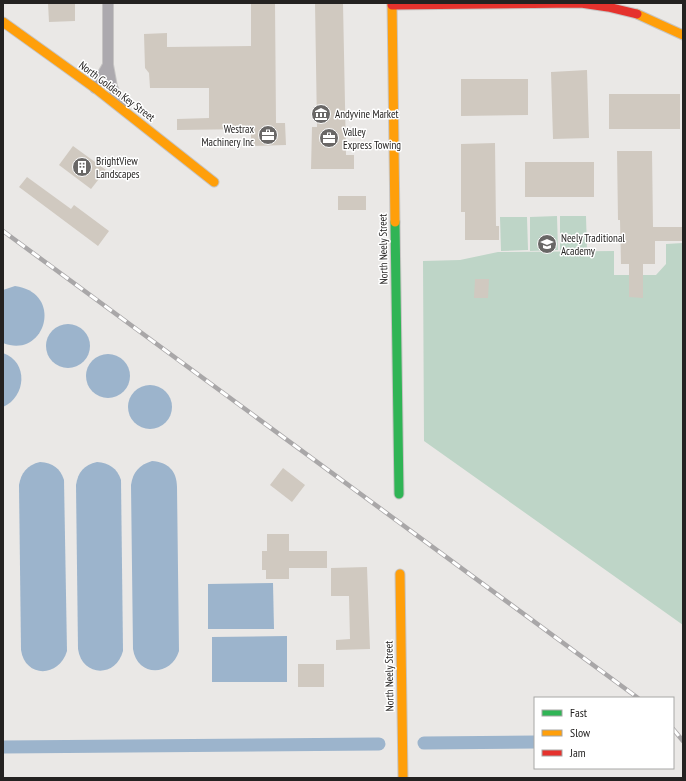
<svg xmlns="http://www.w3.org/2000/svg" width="686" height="781" font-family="'PT Sans Narrow',sans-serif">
  <rect width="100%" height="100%" fill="#eae8e6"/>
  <g fill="#bed5c7">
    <path d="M557 216 558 250 530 251V217Z"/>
    <path d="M560 216H586L587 250H560Z"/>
    <path d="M500 217H527L528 250 501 251Z"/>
    <path d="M683 243V625L424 441 423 261 460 260 498 252 614 251V275H656L666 264V244Z"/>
  </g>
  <g fill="#9cb4cc">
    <path d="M15 286C65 293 45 360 3 343V290Z"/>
    <circle cx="68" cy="346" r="22"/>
    <path d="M3 353C29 362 26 397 3 407Z"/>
    <circle cx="108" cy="376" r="22"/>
    <circle cx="150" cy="407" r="22"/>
    <path d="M152 461C168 462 177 471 177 487L179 651C171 677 137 677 133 649L131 485C133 472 139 465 152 461Z"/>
    <path d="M40 462C53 463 60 468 64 480L67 651C59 678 25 678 21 650L19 485C21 473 27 465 40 462Z"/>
    <path d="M97 462C109 463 117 468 121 480L123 651C116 678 82 677 78 649L76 485C78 472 84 465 97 462Z"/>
    <path d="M273 583 274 629H208V584Z"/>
    <path d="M287 636V682H212V637Z"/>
  </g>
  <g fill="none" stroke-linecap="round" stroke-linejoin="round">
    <g stroke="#9cb4cc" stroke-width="13">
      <path d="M424 743 535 742"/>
      <path d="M3 747 379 744"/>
    </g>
  </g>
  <g fill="#d0c9c0">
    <path d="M48 3H75V21L49 22Z"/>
    <path d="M251 3H275L276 123H285L286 145 251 146V129L177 130V119L209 118V88H150L149 73 145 68 144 34 167 33V47L251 46Z"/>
    <path d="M315 3H343L346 155H354V169H311L312 127H317Z"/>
    <path d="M587 70 589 138 553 139 551 72Z"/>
    <path d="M461 79H528V115L461 116Z"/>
    <rect x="609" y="94" width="71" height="35"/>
    <path d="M495 143 496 226H499V240H465V212H461V144Z"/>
    <path d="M73 146 106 170 91 189 59 165Z"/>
    <path d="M617 151H652L653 227H683V241H655V264H643V298L629 297V264H621L620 220H618Z"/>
    <rect x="525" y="162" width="69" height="35"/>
    <path d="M27 177 71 209 74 205 109 231 98 246 19 187Z"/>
    <rect x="338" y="196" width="28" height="14"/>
    <path d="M475 279H489L488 298H474Z"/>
    <path d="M283 468 305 485 292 502 270 485Z"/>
    <path d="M267 534H289V551H327V568H289V579H266V570H262V551H267Z"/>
    <path d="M367 567 370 649 336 650V640L350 639 349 596H331V568Z"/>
    <rect x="298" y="664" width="26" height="23"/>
  </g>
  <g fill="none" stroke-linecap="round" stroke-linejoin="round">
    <g stroke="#c6c4c3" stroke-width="12">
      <g id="street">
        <path d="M108 65 112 87 121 106"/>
        <path d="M95 88 108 65V3"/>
      </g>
    </g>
    <g stroke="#c6c4c3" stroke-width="11">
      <path id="fast" d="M395 222 399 494"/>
    </g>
    <g stroke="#c6c4c3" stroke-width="11">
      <g id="slow">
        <path d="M392 3 395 222"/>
        <path d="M637 14 683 35"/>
        <path d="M3 22 95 88 214 182"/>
        <path d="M400 574 403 778"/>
      </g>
    </g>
    <g stroke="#c6c4c3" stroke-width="11">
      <path id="jam" d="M392 5 581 3 608 7 637 14"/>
    </g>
    <use href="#street" stroke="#aca9ae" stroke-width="10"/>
    <use href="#fast" stroke="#30b455" stroke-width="9"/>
    <use href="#slow" stroke="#ff9f0a" stroke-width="9"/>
    <use href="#jam" stroke="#e5322d" stroke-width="9"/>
    <g stroke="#a9a7a8" stroke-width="4.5">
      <g id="rail">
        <path d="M3 231 638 698"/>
        <path d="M673 729 683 741"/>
      </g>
    </g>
    <use href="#rail" stroke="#fff" stroke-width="3" stroke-dasharray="9" stroke-linecap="butt"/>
  </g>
  <defs>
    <g id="museum-disc" transform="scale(1)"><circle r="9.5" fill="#696766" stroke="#fff"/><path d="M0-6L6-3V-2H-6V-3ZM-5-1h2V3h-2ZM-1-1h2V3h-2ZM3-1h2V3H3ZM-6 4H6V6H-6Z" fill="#fff"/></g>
    <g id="office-disc" transform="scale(1)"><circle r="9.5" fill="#696766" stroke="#fff"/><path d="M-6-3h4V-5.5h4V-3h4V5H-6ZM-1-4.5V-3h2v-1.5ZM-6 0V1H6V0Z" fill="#fff"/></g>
    <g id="building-disc" transform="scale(1)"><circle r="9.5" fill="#696766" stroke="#fff"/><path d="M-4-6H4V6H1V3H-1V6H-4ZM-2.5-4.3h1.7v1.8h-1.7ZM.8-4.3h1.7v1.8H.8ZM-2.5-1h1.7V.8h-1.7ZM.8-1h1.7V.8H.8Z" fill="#fff"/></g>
    <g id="school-disc" transform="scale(1)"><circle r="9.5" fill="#696766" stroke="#fff"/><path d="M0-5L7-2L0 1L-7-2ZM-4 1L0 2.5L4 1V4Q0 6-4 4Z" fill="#fff"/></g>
  </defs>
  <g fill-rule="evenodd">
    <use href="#museum-disc" x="321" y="114"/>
    <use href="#office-disc" x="268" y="135"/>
    <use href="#office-disc" x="329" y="138"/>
    <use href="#building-disc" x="82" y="167"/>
    <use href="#school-disc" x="547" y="244"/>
  </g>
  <g text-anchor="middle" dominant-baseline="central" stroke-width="3" stroke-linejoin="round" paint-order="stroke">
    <g font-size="11" fill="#242221" stroke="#fff">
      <text transform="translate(117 91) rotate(37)">North Golden Key Street</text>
      <text transform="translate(383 249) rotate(-91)">North Neely Street</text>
      <text transform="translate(389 676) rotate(-91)">North Neely Street</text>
    </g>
    <g font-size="11" fill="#242221" stroke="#fff" text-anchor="start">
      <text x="335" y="114">Andyvine Market</text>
      <text x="254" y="129" text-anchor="end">Westrax<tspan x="254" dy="13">Machinery Inc</tspan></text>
      <text x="343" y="132">Valley<tspan x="343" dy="13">Express Towing</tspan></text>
      <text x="96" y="161">BrightView<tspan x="96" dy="13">Landscapes</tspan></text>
      <text x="561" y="238">Neely Traditional<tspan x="561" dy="13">Academy</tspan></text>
    </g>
  </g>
  <rect width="686" height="781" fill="none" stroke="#242221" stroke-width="8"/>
  <rect x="534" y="697" width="140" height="72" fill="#ffffff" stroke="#a7a7a6"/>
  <rect x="542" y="710" width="20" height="6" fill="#30b455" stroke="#a7a7a6"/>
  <text x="570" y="717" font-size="12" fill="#242221">Fast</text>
  <rect x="542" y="730" width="20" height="6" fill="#ff9f0a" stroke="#a7a7a6"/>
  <text x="570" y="737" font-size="12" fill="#242221">Slow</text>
  <rect x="542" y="750" width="20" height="6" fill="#e5322d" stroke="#a7a7a6"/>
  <text x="570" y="757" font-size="12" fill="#242221">Jam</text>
</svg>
